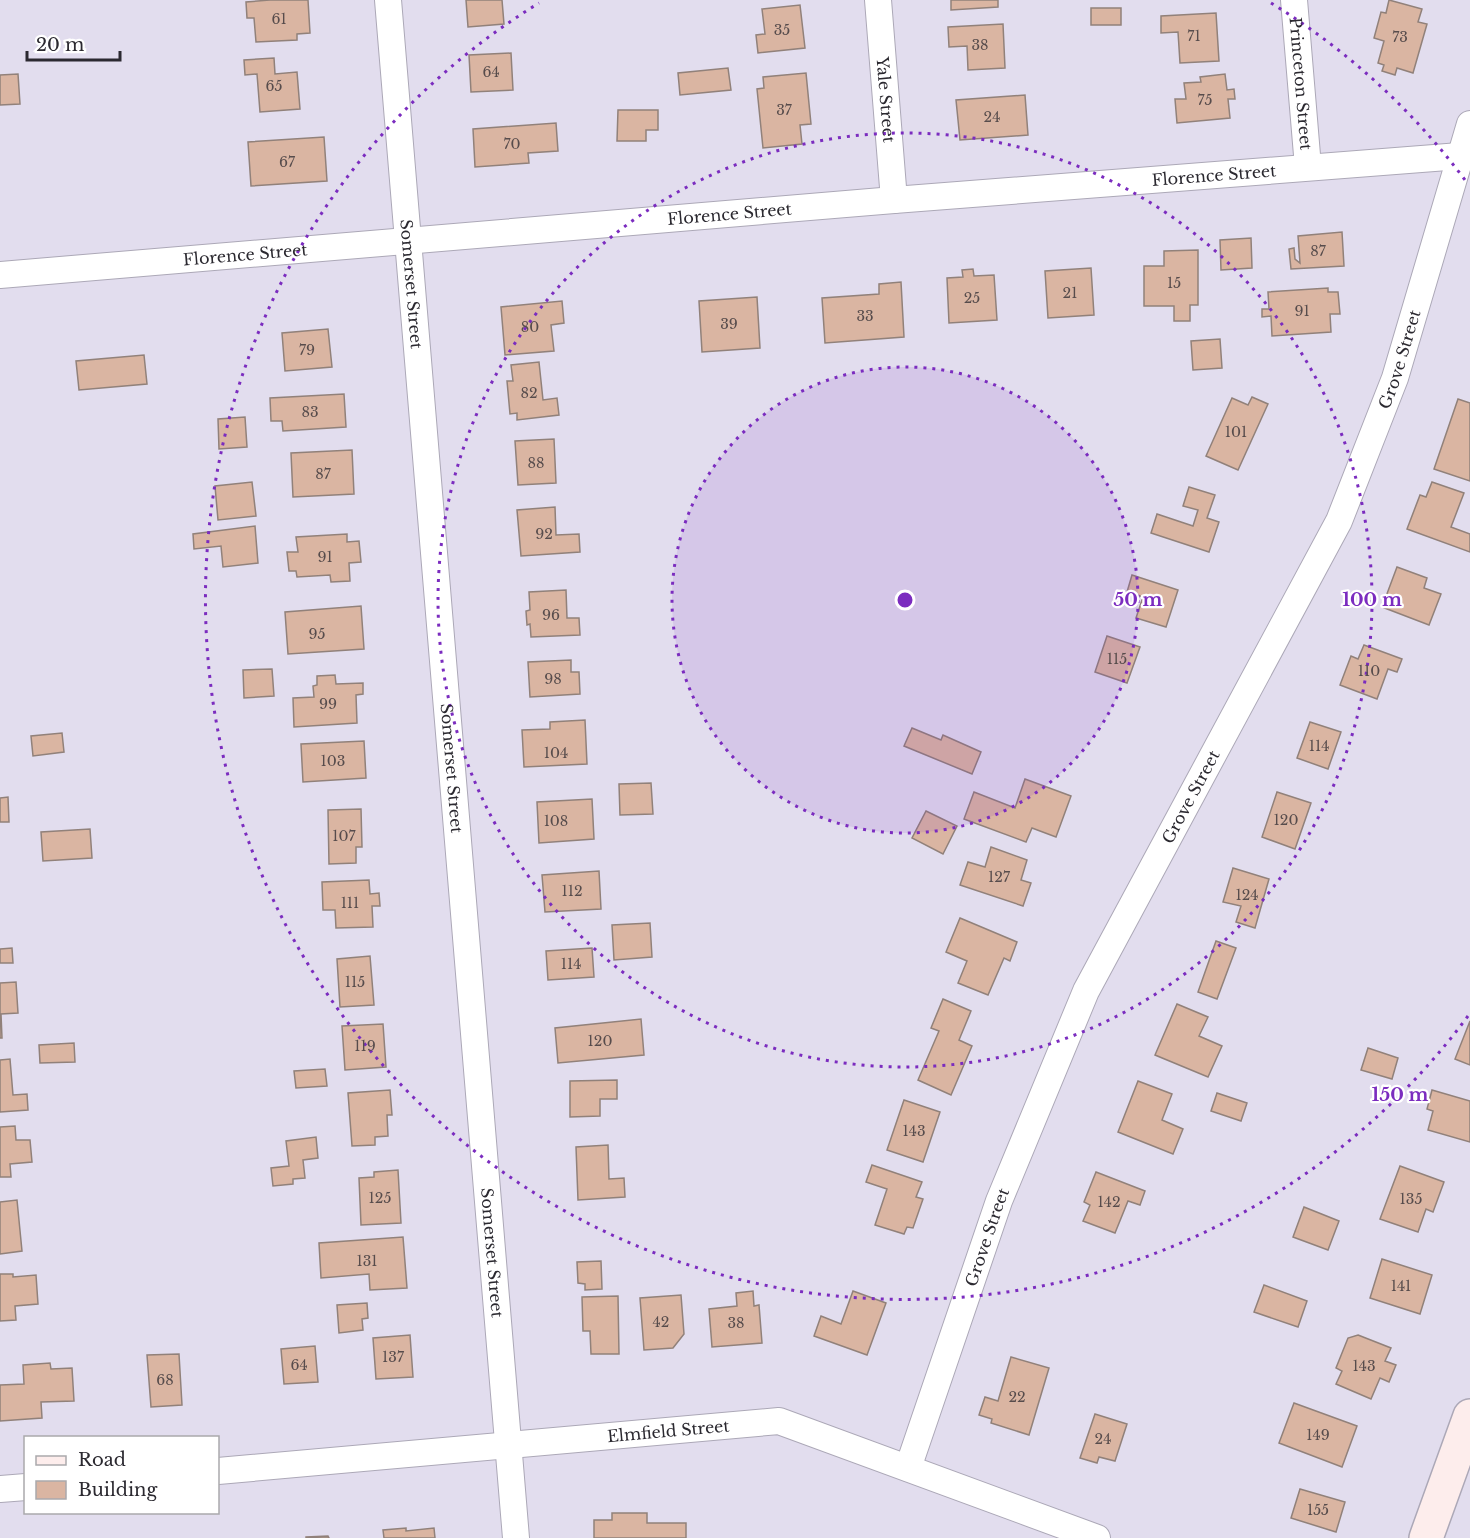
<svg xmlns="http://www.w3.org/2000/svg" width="1470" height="1538" font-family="'Libre Baskerville',serif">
  <rect width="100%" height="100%" fill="#e2ddee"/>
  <g fill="#dab5a2" stroke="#91817a" stroke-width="1.5">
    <path d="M270 0H308L310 33 297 34V40L256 42 254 18H247L246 2Z"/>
    <path d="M466 0H502L504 24 468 27Z"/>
    <path d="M951 0H998V7L951 10Z"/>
    <path d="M1389 0 1422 9 1418 22 1427 24 1413 73 1397 68 1395 75 1382 71 1384 65 1378 63 1384 41 1374 38 1381 12 1386 13Z"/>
    <path d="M800 5 805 48 758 53 756 35 765 34 762 9Z"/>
    <rect x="1091" y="8" width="30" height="17"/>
    <path d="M1216 13 1219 61 1180 63 1178 32 1161 33V16Z"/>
    <path d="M1003 24 1005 68 968 70 967 46 949 47 948 27Z"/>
    <path d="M511 53 513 90 471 92 469 55Z"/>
    <path d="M274 58 275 74 297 72 300 109 260 112 257 74 245 75 244 60Z"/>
    <path d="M728 68 731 90 680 95 678 73Z"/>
    <path d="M806 73 811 124 800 125 802 144 763 148 757 89 764 88 763 77Z"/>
    <path d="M18 74 20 104 0 105V75Z"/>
    <path d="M1225 74 1227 90 1234 89 1235 99H1228L1230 118 1177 123 1175 99H1186L1184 83 1201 82 1200 77Z"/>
    <path d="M1025 95 1028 135 960 140 956 100Z"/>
    <path d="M618 110H658V130H646V141H617Z"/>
    <path d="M556 123 558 151 528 153 529 163 475 167 473 129Z"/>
    <path d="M324 137 327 181 251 186 248 142Z"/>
    <path d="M1342 232 1344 266 1291 269 1289 249 1294 248 1295 259 1300 263 1298 236Z"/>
    <path d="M1251 238 1252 268 1221 270 1220 240Z"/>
    <path d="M1198 250V305H1190V321H1174V306H1144V266H1164V251Z"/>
    <path d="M1091 268 1094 315 1048 318 1045 271Z"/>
    <path d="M973 269 974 276 994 275 997 320 949 323 947 278 963 277 962 270Z"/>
    <path d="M901 282 904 337 825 343 822 298 879 294V284Z"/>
    <path d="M1328 288V292H1338L1340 314H1330L1331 332 1272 336 1271 316 1262 317V309H1269L1268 292Z"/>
    <path d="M757 297 760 348 702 352 699 301Z"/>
    <path d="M562 301 564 323 551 325 554 351 505 355 501 307Z"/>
    <path d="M328 329 332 367 285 371 282 333Z"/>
    <path d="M1220 339 1222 368 1193 370 1191 341Z"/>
    <path d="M144 355 147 384 79 390 76 361Z"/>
    <path d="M539 362 543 400 557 398 559 415 517 420V413L510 414 507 381H513L511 365Z"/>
    <path d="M344 394 346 427 283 431 282 421H271L270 398Z"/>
    <path d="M1252 397 1268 404 1238 470 1206 456 1232 398 1248 405Z"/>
    <path d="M1458 399 1470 403V481L1434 469Z"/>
    <path d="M245 417 247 447 219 449 218 419Z"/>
    <path d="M554 439 556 483 518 485 515 441Z"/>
    <path d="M352 450 354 494 293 497 291 453Z"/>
    <path d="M252 482 256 516 218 520 215 486Z"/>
    <path d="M1432 482 1464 493 1451 527 1470 534V552L1407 529 1420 495 1426 497Z"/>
    <path d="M1189 487 1215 495 1207 518 1219 522 1209 552 1151 533 1157 514 1193 526 1198 510 1183 506Z"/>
    <path d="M555 507 556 535 579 534 580 552 521 556 517 510Z"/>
    <path d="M255 526 258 563 223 567 221 546 194 549 193 534Z"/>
    <path d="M347 534V542L359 541 361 562 349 563 350 581 331 582 330 575 297 577 296 571H289L287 552H298L296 537Z"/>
    <path d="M1397 567 1427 578 1424 588 1441 594 1429 625 1382 607Z"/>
    <path d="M1132 575 1178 590 1166 627 1136 618 1143 597 1127 592Z"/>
    <path d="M566 590 567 618H579L580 635 531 637 530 624 527 625 526 611 530 610 529 592Z"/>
    <path d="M361 606 364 649 288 654 285 612Z"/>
    <path d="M1107 636 1140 647 1127 683 1095 672Z"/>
    <path d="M1364 645 1402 659 1397 672 1388 669 1377 699 1340 685 1351 656 1358 659Z"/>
    <path d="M571 660V672H579L580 694 530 697 528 662Z"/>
    <path d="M272 669 274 696 244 698 243 670Z"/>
    <path d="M335 675 336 684 363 683V694L356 695 357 723 294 727 293 698 314 697 313 686 317 685V676Z"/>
    <path d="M585 720 587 764 524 767 522 730 550 729V722Z"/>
    <path d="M1310 722 1341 732 1328 769 1297 758Z"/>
    <path d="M912 728 941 740 943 735 981 752 972 774 904 746Z"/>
    <path d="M62 733 64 752 33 756 31 736Z"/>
    <path d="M364 741 366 778 303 782 301 744Z"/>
    <path d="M1025 779 1071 796 1056 837 1032 828 1026 842 964 819 974 792 1015 808Z"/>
    <path d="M651 783 653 814 620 815 619 784Z"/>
    <path d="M1277 792 1311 803 1295 849 1262 837Z"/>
    <path d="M8 797 9 822H0V798Z"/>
    <path d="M592 799 594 839 539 843 537 802Z"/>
    <path d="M361 809 362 847H356V863L329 864 328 810Z"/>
    <path d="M926 811 957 826 943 854 912 838Z"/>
    <path d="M90 829 92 858 43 861 41 832Z"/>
    <path d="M991 847 1027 860 1021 880 1031 883 1023 906 960 885 968 862 985 867Z"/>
    <path d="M1233 868 1269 879 1255 928 1236 922 1241 906 1223 902Z"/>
    <path d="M599 871 601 909 545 912 542 875Z"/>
    <path d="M369 880 370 894 379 893 380 906H372L373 927 336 928 335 910H323L322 882Z"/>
    <path d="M960 918 1017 942 1010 961 1004 958 988 995 958 983 967 961 946 952Z"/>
    <path d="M650 923 652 957 614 960 612 925Z"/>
    <path d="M1216 941 1236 948 1217 999 1198 992Z"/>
    <path d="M12 948 13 963H0V949Z"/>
    <path d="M592 948 594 977 548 980 546 951Z"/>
    <path d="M370 956 374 1005 340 1007 337 959Z"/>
    <path d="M16 982 18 1013 1 1014 2 1038H0V983Z"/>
    <path d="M943 999 971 1011 959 1040 972 1046 951 1095 918 1080 939 1031 931 1028Z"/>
    <path d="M1177 1004 1208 1017 1199 1036 1222 1046 1208 1077 1155 1055Z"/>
    <path d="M641 1019 644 1055 558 1063 555 1028Z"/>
    <path d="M1470 1021V1065L1455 1059Z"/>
    <path d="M383 1024 386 1067 345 1070 342 1026Z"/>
    <path d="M74 1043 75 1062 40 1063 39 1045Z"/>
    <path d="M1368 1048 1398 1058 1392 1079 1361 1070Z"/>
    <path d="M10 1059 13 1095 27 1094 28 1110 0 1112V1060Z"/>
    <path d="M325 1069 327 1086 296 1088 294 1071Z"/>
    <path d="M617 1080V1099H600V1116L570 1117V1081Z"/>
    <path d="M1138 1081 1172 1094 1162 1120 1183 1129 1173 1154 1118 1132Z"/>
    <path d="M390 1090 392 1115H387L388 1136 375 1137V1145L352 1146 348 1093Z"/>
    <path d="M1432 1090 1470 1101V1142L1428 1130 1433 1111 1427 1109Z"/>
    <path d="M1217 1093 1247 1103 1241 1121 1211 1111Z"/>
    <path d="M904 1100 940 1112 923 1162 887 1150Z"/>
    <path d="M15 1126 16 1140H30L32 1162 10 1164 11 1177H0V1127Z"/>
    <path d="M316 1137 318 1158 303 1160 305 1178 293 1179V1184L273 1186 271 1168 289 1166 286 1141Z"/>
    <path d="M608 1145 609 1179 624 1178 625 1197 578 1200 576 1147Z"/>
    <path d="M872 1165 922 1182 916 1197 923 1199 913 1228 907 1227 904 1234 875 1225 887 1189 866 1182Z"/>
    <path d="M1400 1166 1444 1182 1433 1212 1426 1209 1418 1232 1380 1219Z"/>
    <path d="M398 1170 401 1223 361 1225 359 1178 374 1177V1172Z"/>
    <path d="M1096 1172 1145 1191 1140 1205 1128 1201 1115 1233 1083 1221 1090 1205 1084 1202Z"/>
    <path d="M17 1200 22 1251 0 1254V1202Z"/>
    <path d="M1304 1207 1339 1221 1328 1250 1293 1237Z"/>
    <path d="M403 1237 407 1288 370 1290 369 1274 321 1278 319 1243Z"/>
    <path d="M1382 1259 1432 1275 1420 1314 1370 1298Z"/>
    <path d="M601 1261 602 1289 585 1290V1284L578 1283 577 1262Z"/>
    <path d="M0 1274H13V1277L36 1275 38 1304 15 1306 16 1320 0 1321Z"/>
    <path d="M1264 1285 1307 1301 1298 1327 1254 1312Z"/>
    <path d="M753 1291 754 1306 759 1305 762 1343 712 1347 709 1309 737 1306 736 1293Z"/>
    <path d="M853 1291 886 1303 867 1355 814 1336 821 1316 841 1324Z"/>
    <path d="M681 1295 684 1334 673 1348 644 1350 640 1298Z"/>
    <path d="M618 1296 619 1354H591L590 1331H583L582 1297Z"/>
    <path d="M367 1303 368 1318 362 1319 363 1330 339 1333 337 1305Z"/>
    <path d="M410 1335 413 1377 376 1379 373 1338Z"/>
    <path d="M1358 1335 1391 1348 1385 1361 1396 1365 1389 1382 1380 1378 1371 1399 1336 1384 1342 1371 1336 1368 1348 1338Z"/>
    <path d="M315 1346 318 1382 284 1384 281 1349Z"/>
    <path d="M179 1354 182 1405 151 1407 147 1355Z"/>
    <path d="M1011 1357 1049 1368 1029 1435 991 1423 992 1419 979 1415 985 1397 998 1401Z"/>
    <path d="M50 1363 51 1369 72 1368 74 1401 41 1402 42 1418 0 1421V1385L24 1384 23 1365Z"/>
    <path d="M1294 1403 1357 1426 1342 1467 1279 1443Z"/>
    <path d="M1095 1414 1127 1424 1115 1461 1099 1457 1097 1463 1080 1458Z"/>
    <path d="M1300 1489 1345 1502 1336 1532 1291 1518Z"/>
    <path d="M612 1513H647V1523H686V1538H594V1520H612Z"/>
    <path d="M406 1528V1531L434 1528 435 1538H384L383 1530Z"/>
    <path d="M328 1536 329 1538H306V1537Z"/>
  </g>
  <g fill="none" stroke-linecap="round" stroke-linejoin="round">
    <g stroke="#aca8b7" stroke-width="28">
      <g id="minor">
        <path id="s1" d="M388 0 516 1538"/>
        <path id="s2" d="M878 0 894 200"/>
        <path id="s3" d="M1294 0 1308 167"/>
        <path id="s4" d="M0 275 894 200 1460 156"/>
        <path id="s5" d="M908 1468 999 1201 1086 991 1339 521 1395 378 1470 124"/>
        <path id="s6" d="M218 1471 779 1421 1097 1538"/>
        <path d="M0 1489 26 1487"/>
      </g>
    </g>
    <g stroke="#aca8b7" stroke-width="36">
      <path id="secondary" d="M1426 1538 1470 1416"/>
    </g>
    <use href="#minor" stroke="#fff" stroke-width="26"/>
    <use href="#secondary" stroke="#fdedec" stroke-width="33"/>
  </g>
  <circle cx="905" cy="600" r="233" fill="#7b2cbf" fill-opacity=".12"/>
  <g fill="none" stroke="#7b2cbf" stroke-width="3" stroke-dasharray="3 6">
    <circle cx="905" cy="600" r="233"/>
    <circle cx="905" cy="600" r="467"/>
    <path d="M1468 1016A700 700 0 1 1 539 3M1271 3A700 700 0 0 1 1468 184"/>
  </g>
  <g text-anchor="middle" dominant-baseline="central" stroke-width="4.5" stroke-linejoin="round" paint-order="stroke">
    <g font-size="14" fill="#574c4c">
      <text x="279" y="19">61</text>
      <text x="782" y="30">35</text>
      <text x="1194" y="36">71</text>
      <text x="1400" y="37">73</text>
      <text x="980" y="45">38</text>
      <text x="491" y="72">64</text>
      <text x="274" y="86">65</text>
      <text x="1205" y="100">75</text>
      <text x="784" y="110">37</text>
      <text x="992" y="117">24</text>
      <text x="512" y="144">70</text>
      <text x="287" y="162">67</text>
      <text x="1318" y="251">87</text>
      <text x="1174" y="283">15</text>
      <text x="1070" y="293">21</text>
      <text x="972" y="298">25</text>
      <text x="1302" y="311">91</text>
      <text x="865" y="316">33</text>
      <text x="729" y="324">39</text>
      <text x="530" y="327">80</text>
      <text x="307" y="350">79</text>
      <text x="529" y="393">82</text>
      <text x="310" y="412">83</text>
      <text x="1236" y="432">101</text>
      <text x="536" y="463">88</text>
      <text x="323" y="474">87</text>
      <text x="544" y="534">92</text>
      <text x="325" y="557">91</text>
      <text x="551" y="615">96</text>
      <text x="317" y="634">95</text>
      <text x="1117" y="659">115</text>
      <text x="1369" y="671">110</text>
      <text x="553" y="679">98</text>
      <text x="328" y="704">99</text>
      <text x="1319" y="746">114</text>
      <text x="556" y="753">104</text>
      <text x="333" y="761">103</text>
      <text x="1286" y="820">120</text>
      <text x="556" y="821">108</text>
      <text x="344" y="836">107</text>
      <text x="999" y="877">127</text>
      <text x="572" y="891">112</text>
      <text x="1247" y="895">124</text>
      <text x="350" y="903">111</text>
      <text x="571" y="964">114</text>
      <text x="355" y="982">115</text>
      <text x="600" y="1041">120</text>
      <text x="365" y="1046">119</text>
      <text x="914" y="1131">143</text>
      <text x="380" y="1198">125</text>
      <text x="1411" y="1199">135</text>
      <text x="1109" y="1202">142</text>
      <text x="367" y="1261">131</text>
      <text x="1401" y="1286">141</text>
      <text x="661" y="1322">42</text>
      <text x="736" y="1323">38</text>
      <text x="393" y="1357">137</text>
      <text x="299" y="1365">64</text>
      <text x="1364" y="1366">143</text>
      <text x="165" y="1380">68</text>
      <text x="1017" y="1397">22</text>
      <text x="1318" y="1435">149</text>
      <text x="1103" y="1439">24</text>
      <text x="1318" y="1510">155</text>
    </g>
    <g font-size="16" fill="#2b2930" stroke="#fff">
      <text stroke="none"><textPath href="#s3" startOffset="84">Princeton Street</textPath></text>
      <text stroke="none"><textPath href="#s2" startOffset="100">Yale Street</textPath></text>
      <text stroke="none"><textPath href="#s4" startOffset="1218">Florence Street</textPath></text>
      <text stroke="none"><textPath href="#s4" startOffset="732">Florence Street</textPath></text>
      <text stroke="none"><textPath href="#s4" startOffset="246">Florence Street</textPath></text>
      <text stroke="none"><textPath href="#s1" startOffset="285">Somerset Street</textPath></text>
      <text stroke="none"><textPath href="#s5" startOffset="1216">Grove Street</textPath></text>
      <text stroke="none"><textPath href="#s1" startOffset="771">Somerset Street</textPath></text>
      <text stroke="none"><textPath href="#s5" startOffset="730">Grove Street</textPath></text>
      <text stroke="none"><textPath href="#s5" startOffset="244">Grove Street</textPath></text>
      <text stroke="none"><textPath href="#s1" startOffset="1257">Somerset Street</textPath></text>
      <text stroke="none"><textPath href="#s6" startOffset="452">Elmfield Street</textPath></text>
    </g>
  </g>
  <circle cx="905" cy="600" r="9" fill="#7b2cbf" stroke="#fff" stroke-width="3"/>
  <g font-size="18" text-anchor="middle" font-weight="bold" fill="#7b2cbf" stroke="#fff" stroke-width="4.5" stroke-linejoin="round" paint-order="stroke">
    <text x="1138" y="606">50 m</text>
    <text x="1372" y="606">100 m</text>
    <text x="1400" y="1101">150 m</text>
  </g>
  <rect x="24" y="1436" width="195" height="78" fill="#ffffff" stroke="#aaa9ac" stroke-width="1.5"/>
  <rect x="36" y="1456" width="30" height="9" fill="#fdedec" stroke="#aaa9ac" stroke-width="1.5"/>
  <text x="78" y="1466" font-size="18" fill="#2b2930">Road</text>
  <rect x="36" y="1481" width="30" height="18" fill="#dab5a2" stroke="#aaa9ac" stroke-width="1.5"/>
  <text x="78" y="1496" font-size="18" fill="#2b2930">Building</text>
  <path d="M27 51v9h93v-9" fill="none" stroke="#2b2930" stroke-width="3"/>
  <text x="36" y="51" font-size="18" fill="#2b2930" stroke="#ffffff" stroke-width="4.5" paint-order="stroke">20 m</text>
</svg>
